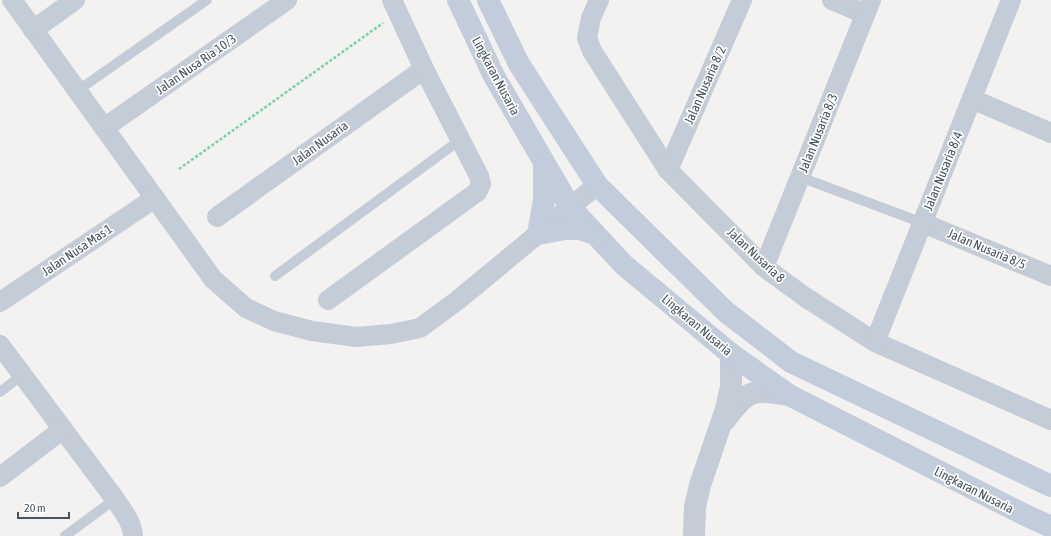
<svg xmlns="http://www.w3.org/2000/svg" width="1051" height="536" font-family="'Asap Condensed',sans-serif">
  <rect width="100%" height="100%" fill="#f4f1f1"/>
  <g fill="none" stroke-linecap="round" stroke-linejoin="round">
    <path stroke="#72d4ab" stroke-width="2.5" stroke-dasharray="3 2" stroke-linecap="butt" d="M179 169 383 23"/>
    <g stroke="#c4ccd7" stroke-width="10">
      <path d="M77 91 207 0"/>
      <path d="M800 177 923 223"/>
      <path d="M275 276 460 140"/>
      <path d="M0 392 22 375"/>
      <path d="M65 536 115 499"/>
    </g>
    <g stroke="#c4ccd7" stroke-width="20">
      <path d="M12 0 213 279 246 308 274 321 312 331 356 337 391 334 420 328 458 300 597 185"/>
      <path d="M599 0 591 18 587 38 592 51 668 170 764 267 805 297 875 342 1051 420"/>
      <path d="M832 0 865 14"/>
      <path d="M33 30 75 0"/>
      <path d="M972 99 1051 133"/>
      <path d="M104 128 287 0"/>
      <path d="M668 170 742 0"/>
      <path d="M217 217 424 69"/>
      <path d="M923 223 1051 276"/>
      <path d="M764 267 871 0"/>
      <path d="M328 300 477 192 481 184 479 176 424 69 392 0"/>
      <path d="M0 302 155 198"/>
      <path d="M875 342 1011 0"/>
      <path d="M0 345 115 499C122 510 132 521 133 536"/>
      <path d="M0 477 63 429"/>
    </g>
    <g stroke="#c4ccd7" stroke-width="22">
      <path d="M725 420C748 389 752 389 789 395"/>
      <path d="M694 536 695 507 700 485 726 409 731 387V354"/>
    </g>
    <g stroke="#c3ccdb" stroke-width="22">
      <path d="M458 0 494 76 570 207 624 265 731 354 789 395 1021 513 1051 527"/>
      <path d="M488 0 519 64 597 185 726 312 791 362 1051 486"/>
      <path d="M544 163V200L538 234 565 229H580L595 234"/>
    </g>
  </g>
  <g text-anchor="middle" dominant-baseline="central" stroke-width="3.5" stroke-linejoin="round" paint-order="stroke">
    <g font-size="13" fill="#475360" stroke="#fff">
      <text transform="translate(196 64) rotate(-35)">Jalan Nusa Ria 10/3</text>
      <text transform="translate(496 76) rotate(62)">Lingkaran Nusaria</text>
      <text transform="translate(705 85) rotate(-66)">Jalan Nusaria 8/2</text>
      <text transform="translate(818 133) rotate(-68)">Jalan Nusaria 8/3</text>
      <text transform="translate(320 143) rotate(-36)">Jalan Nusaria</text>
      <text transform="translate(943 171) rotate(-68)">Jalan Nusaria 8/4</text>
      <text transform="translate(987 249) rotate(23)">Jalan Nusaria 8/5</text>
      <text transform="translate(77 250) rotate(-34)">Jalan Nusa Mas 1</text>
      <text transform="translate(756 255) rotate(43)">Jalan Nusaria 8</text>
      <text transform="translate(697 325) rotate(40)">Lingkaran Nusaria</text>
      <text transform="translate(974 490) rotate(27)">Lingkaran Nusaria</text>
    </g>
  </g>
  <path d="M18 512v6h51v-6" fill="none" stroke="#475360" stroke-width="2"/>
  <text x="24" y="512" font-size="12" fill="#475360" stroke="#ffffff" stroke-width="3" paint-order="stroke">20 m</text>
</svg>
